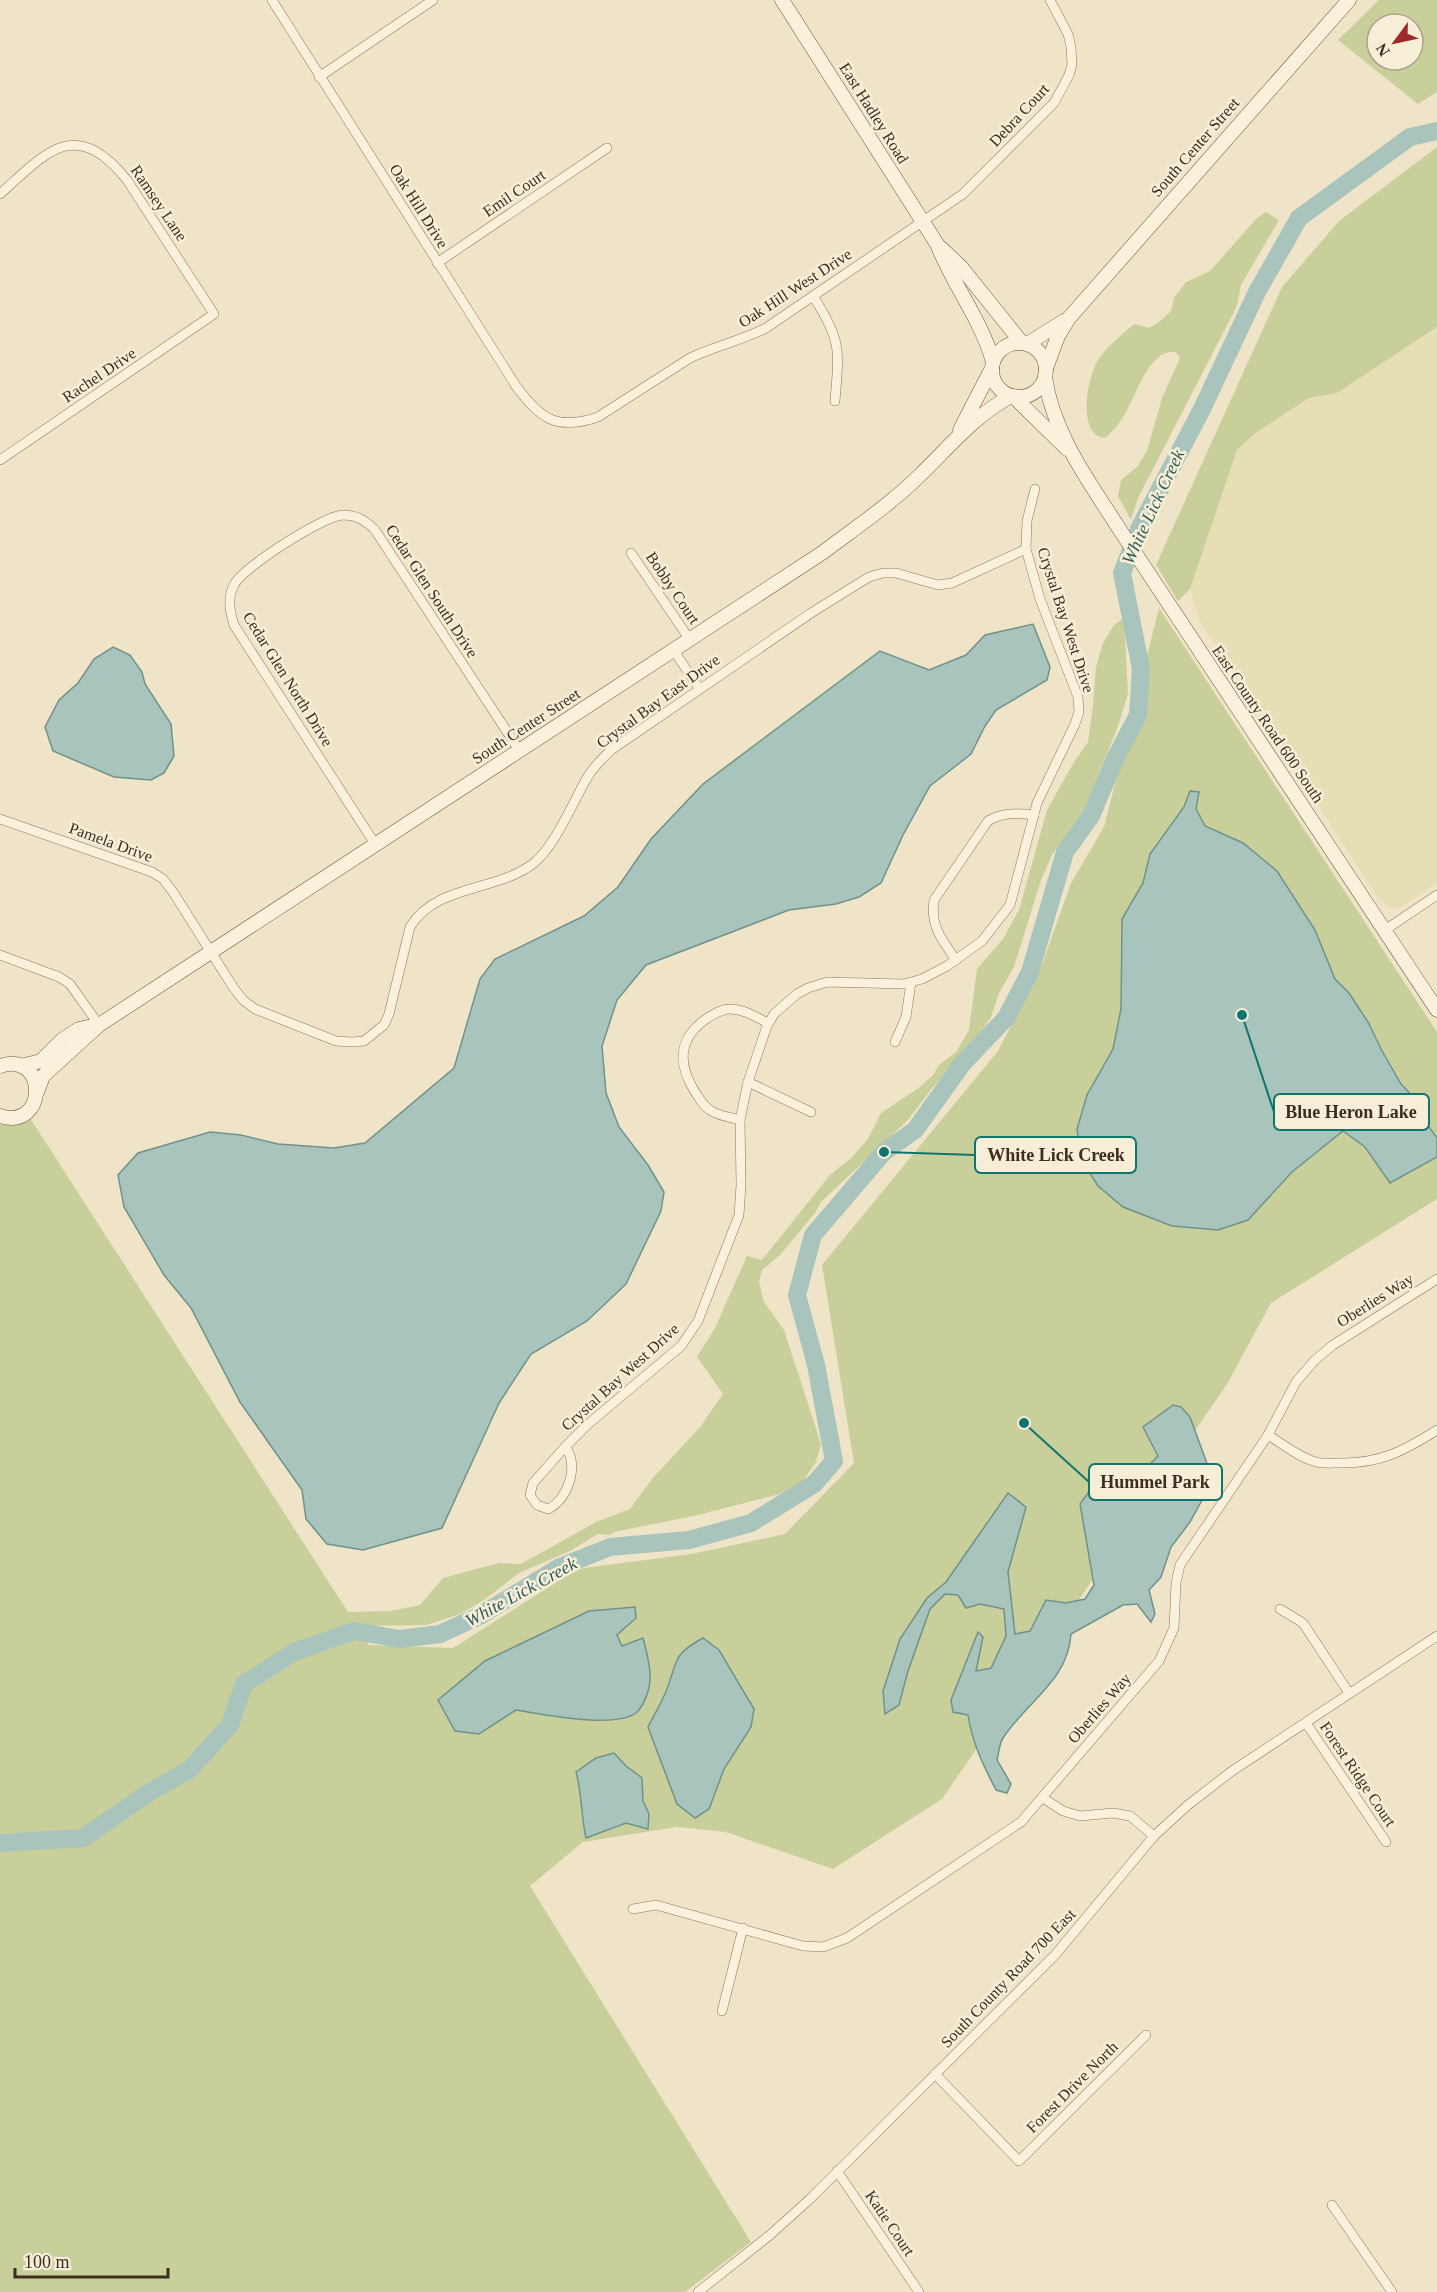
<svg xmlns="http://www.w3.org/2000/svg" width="1437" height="2292" font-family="'Times New Roman',serif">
  <rect width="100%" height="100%" fill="#f0e4c8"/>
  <path fill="#e6deb5" d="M1437 327V883L1400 908 1392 909 1378 898 1199 620 1190 589 1237 450 1254 434 1309 398 1337 393Z"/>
  <g fill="#c9cf9b" fill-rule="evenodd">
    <path d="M1379 0H1437V92L1418 104 1338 40ZM1377 24H1413V60H1377Z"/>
    <path d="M1437 147V327L1337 393 1309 398 1254 434 1237 450 1190 589 1178 601 1156 565 1282 287 1339 221Z"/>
    <path d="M1266 212 1279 220 1241 285 1237 306 1138 498 1131 520 1118 496 1121 480 1137 467 1147 451 1162 398 1180 358 1176 352C1169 352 1164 352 1159 357 1136 375 1132 418 1105 438 1075 435 1088 373 1100 357 1109 344 1123 334 1134 324L1149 328 1159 322 1171 311 1174 298 1186 282 1210 271 1257 218Z"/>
    <path d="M1159 608 1437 1032V1199L1271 1303 1227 1384 942 1799 833 1869 726 1832 677 1827 583 1842 530 1886 751 2242 685 2292H0V1125L28 1115 348 1612 390 1611 420 1605 443 1578 499 1563 521 1564 596 1522 630 1509 652 1479 700 1427 723 1394 697 1357 715 1328 747 1256 762 1260 830 1175 850 1159 868 1139 881 1113 920 1087 933 1075 939 1065 956 1052 969 1030 977 969 1003 939 1019 910 1047 810 1074 762 1088 742 1093 705 1096 667 1103 643 1114 625 1124 618 1128 694 1118 726 1084 812 1052 855 1041 880 1014 967 999 993 991 1017 969 1049 933 1087 908 1120 820 1203 815 1213 780 1255 762 1270 759 1282 764 1302 784 1330 821 1444 816 1462 803 1481 780 1494 694 1516 614 1532 610 1535 598 1534 570 1551 519 1573 484 1600 458 1615 426 1625 357 1626 369 1645 453 1648 577 1569 691 1554 785 1534 854 1463 822 1265 998 1051 1041 967 1071 883 1104 827Z"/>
  </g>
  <g fill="#a9c4bc" stroke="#6f938a" stroke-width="1.5">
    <path d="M1033 624 1050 667 1047 680 996 710 985 726 971 754 930 786 903 835 881 883 859 897 836 904 789 910 646 965 617 1000 602 1046 606 1093 619 1127 648 1165 664 1192 661 1211 626 1284 587 1321 531 1354 499 1403 442 1528 363 1550 327 1544 306 1519 302 1490 240 1402 191 1308 164 1275 124 1207 118 1175 138 1153 210 1132 241 1135 278 1144 334 1148 365 1143 454 1068 480 979 495 959 584 916 618 887 651 839 703 784 880 651 929 670 966 655 985 635Z"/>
    <path d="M113 647 130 655 142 672 145 684 171 724 174 756 164 773 151 780 114 777 53 751 45 727 59 700 78 683 94 659Z"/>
    <path d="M1190 791 1199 792 1196 809 1205 826 1243 843 1277 871 1315 930 1335 979 1349 993 1368 1022 1382 1051 1401 1084 1418 1102 1426 1123 1437 1138V1157L1390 1183 1365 1147 1343 1131 1292 1172 1248 1220 1218 1230 1172 1226 1123 1207 1098 1186 1082 1161 1077 1129 1087 1095 1113 1049 1121 1009 1122 919 1143 883 1150 854 1184 807Z"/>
    <path d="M1173 1405 1181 1407 1190 1417 1213 1480 1190 1522 1171 1547 1161 1577 1149 1590 1155 1614 1151 1622 1137 1604 1123 1605 1071 1634C1068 1681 1027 1701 1003 1738 999 1744 999 1753 997 1760L1011 1784 1007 1793 996 1790C983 1765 972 1742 968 1715L953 1712 951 1700 978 1632 983 1637 976 1671 991 1668 1006 1636 1004 1609 980 1604 966 1608 958 1595 945 1594 930 1609 908 1671 899 1705 885 1714 883 1691 900 1639 927 1598 946 1582 1008 1493 1026 1507 1008 1572 1015 1634 1030 1631 1046 1600 1066 1603 1085 1599 1094 1585 1080 1504 1088 1493 1116 1498 1158 1456 1143 1427Z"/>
    <path d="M635 1607 636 1618 617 1635 622 1646 643 1638C646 1650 651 1666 650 1679 650 1689 644 1706 636 1713 614 1729 542 1714 516 1710L479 1734 455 1731 438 1700 485 1661 589 1611Z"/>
    <path d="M703 1638 719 1650 754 1709 751 1727 724 1769 709 1809 695 1818 677 1804 648 1727C654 1715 662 1702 667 1689 678 1660 672 1655 703 1638Z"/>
    <path d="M614 1753 626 1766 642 1778 643 1801 649 1814 648 1829 626 1823 586 1838C581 1816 582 1794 576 1772L596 1758Z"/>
  </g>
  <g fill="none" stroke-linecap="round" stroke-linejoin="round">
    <path stroke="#a9c4bc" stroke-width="18" d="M0 1843 83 1838 150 1792 189 1770 230 1725 244 1684 294 1652 354 1631 400 1639 440 1634 481 1615 560 1567 610 1547 689 1540 751 1523 814 1484 834 1461 816 1365 797 1295 813 1235 884 1152 915 1130 963 1063 1006 1018 1030 972 1065 852 1091 816 1116 757 1138 715 1141 669 1122 573 1140 527 1202 409 1257 292 1299 218 1410 137 1437 131"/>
    <g stroke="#8d765c" stroke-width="10">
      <g id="street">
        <path d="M272 0 516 386C540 419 557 431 598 417L690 358C714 346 741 341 766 328L963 194 1054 103 1069 75 1072 65 1071 47 1068 34 1050 0"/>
        <path d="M319 77 433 0"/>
        <path d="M0 194C47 152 75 116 127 180L214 314 0 460"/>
        <path d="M437 263 607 148"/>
        <path d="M813 296C842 341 839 350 835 401"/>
        <path d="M631 553 690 640"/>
        <path d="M674 651 699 688"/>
        <path d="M0 819 152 872 163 879 173 892 233 987 243 1000 255 1009 336 1041 352 1042 364 1041 384 1025 389 1014 410 927C436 884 497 892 534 863 555 846 573 802 587 778 593 767 603 758 611 750L811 613 869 577 883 573H896L938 585 952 583 1026 549"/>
        <path d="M375 844 234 625C230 612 227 598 234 585 243 567 322 517 342 515 357 515 365 520 375 530L519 750"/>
        <path d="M1385 930 1437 895"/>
        <path d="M0 955 59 977 70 984 99 1025"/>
        <path d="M956 960C942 940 930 926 934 900L988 821C1002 812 1019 813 1034 815"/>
        <path d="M895 1042 906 1017 911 982"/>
        <path d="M748 1082 811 1112"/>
        <path d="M740 1120C730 1117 718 1116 710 1110 703 1106 700 1099 695 1092 677 1063 678 1037 709 1017 716 1013 722 1009 730 1009 744 1009 756 1017 768 1023"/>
        <path d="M1268 1435C1283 1444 1298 1457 1316 1462 1323 1464 1331 1463 1339 1463 1379 1464 1404 1451 1437 1430"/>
        <path d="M565 1447 587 1425 681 1346 698 1321 739 1215 741 1185 740 1120 748 1082 767 1026 774 1014 797 994 808 988 827 982 904 984 922 979 947 966 982 941 1010 905 1037 803 1075 724 1079 712 1078 697 1040 599 1026 549 1027 521 1035 489"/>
        <path d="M565 1447C580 1464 568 1500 548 1509L537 1505 530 1495 533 1483Z"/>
        <path d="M1280 1609 1303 1623 1349 1693"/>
        <path d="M1306 1723 1386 1842"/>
        <path d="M1043 1798 1063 1811 1080 1816 1113 1813 1130 1816 1154 1836"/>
        <path d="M633 1909 656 1905 803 1946 823 1947 847 1938 1021 1822 1159 1661 1174 1628 1176 1583 1180 1565 1268 1435 1296 1382 1315 1360 1333 1345 1437 1279"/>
        <path d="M722 2011 743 1928"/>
        <path d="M935 2074 1019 2161 1146 2035"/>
        <path d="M837 2171 919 2292"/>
        <path d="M1332 2205 1392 2292"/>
        <path d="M698 2292 770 2235 811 2198 1055 1955 1154 1836 1188 1805 1232 1771 1437 1636"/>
      </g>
    </g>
    <g stroke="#6f573f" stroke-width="15">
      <g id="secondary">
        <path d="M782 0 937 244C953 285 981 319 993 362"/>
        <path d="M941 248 961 267 1022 343"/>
        <circle cx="1019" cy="370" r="27"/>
        <path d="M1027 344 1064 321"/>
        <path d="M1046 368 1058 336 1069 318 1349 0"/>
        <path d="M1045 377C1053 433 1088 480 1118 527L1437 1010"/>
        <path d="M1013 396 1067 449"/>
        <path d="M960 430 992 368"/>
        <path d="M0 1066C48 1050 48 1131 0 1116"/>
        <path d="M21 1066 41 1061 62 1040 79 1029 97 1025"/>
        <path d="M37 1092 43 1076 99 1025 822 553C855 528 891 504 920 475 950 446 974 416 1011 396"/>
      </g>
    </g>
    <use href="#street" stroke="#faf1dc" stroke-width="9"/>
    <use href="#secondary" stroke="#faf1dc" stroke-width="14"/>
  </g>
  <g text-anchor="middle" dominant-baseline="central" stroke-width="5" stroke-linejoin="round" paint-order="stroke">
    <g font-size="16" fill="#3d2e20" stroke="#f7eed8">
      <text transform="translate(874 113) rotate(58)">East Hadley Road</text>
      <text transform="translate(1019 115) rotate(-47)">Debra Court</text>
      <text transform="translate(1195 147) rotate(-49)">South Center Street</text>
      <text transform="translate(514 193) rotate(-34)">Emil Court</text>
      <text transform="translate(159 203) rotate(56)">Ramsey Lane</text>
      <text transform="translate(419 206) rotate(58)">Oak Hill Drive</text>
      <text transform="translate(795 288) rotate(-33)">Oak Hill West Drive</text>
      <text transform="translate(99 375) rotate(-34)">Rachel Drive</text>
      <text transform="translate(673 588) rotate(56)">Bobby Court</text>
      <text transform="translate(432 591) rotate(57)">Cedar Glen South Drive</text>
      <text transform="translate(1066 620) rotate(72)">Crystal Bay West Drive</text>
      <text transform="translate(288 679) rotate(58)">Cedar Glen North Drive</text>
      <text transform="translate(658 701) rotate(-36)">Crystal Bay East Drive</text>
      <text transform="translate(1268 724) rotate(56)">East County Road 600 South</text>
      <text transform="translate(526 726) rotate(-33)">South Center Street</text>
      <text transform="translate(111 842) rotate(20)">Pamela Drive</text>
      <text transform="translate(1375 1300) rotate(-32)">Oberlies Way</text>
      <text transform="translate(620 1377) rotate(-42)">Crystal Bay West Drive</text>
      <text transform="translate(1099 1708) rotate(-49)">Oberlies Way</text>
      <text transform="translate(1358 1774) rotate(56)">Forest Ridge Court</text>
      <text transform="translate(1008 1978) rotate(-46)">South County Road 700 East</text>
      <text transform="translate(1072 2087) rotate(-45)">Forest Drive North</text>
      <text transform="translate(890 2223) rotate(56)">Katie Court</text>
    </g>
    <g font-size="18" font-style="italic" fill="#2f5d5a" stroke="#f7eed8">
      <text transform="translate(1153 507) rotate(-65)">White Lick Creek</text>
      <text transform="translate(521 1592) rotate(-29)">White Lick Creek</text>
    </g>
  </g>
  <path fill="none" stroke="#0f766e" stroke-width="2" d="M1242 1015L1274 1112M884 1152L975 1155M1024 1423L1089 1482"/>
  <g fill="#0f766e" stroke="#f7eed8" stroke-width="2">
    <circle cx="1242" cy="1015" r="6"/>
    <circle cx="884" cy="1152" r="6"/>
    <circle cx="1024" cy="1423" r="6"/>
  </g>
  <g fill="#f7eed8" stroke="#0f766e" stroke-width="2">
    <rect x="1274" y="1094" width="155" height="36" rx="6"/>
    <rect x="975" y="1137" width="161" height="36" rx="6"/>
    <rect x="1089" y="1464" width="133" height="36" rx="6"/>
  </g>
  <g font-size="18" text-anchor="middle" font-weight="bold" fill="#3d2e20">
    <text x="1351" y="1118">Blue Heron Lake</text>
    <text x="1056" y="1161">White Lick Creek</text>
    <text x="1155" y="1488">Hummel Park</text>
  </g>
  <g transform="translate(1395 42) rotate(237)"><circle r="28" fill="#f7eed8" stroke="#ada18e" stroke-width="1.5"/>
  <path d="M0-4.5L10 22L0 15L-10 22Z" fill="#9e2a2b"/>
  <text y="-9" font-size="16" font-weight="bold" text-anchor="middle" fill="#3d2e20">N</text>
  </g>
  <path d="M15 2268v9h153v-9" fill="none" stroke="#3d2e20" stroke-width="3"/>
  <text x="24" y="2268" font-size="18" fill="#3d2e20" stroke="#f7eed8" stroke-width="4.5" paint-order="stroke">100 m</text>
</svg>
